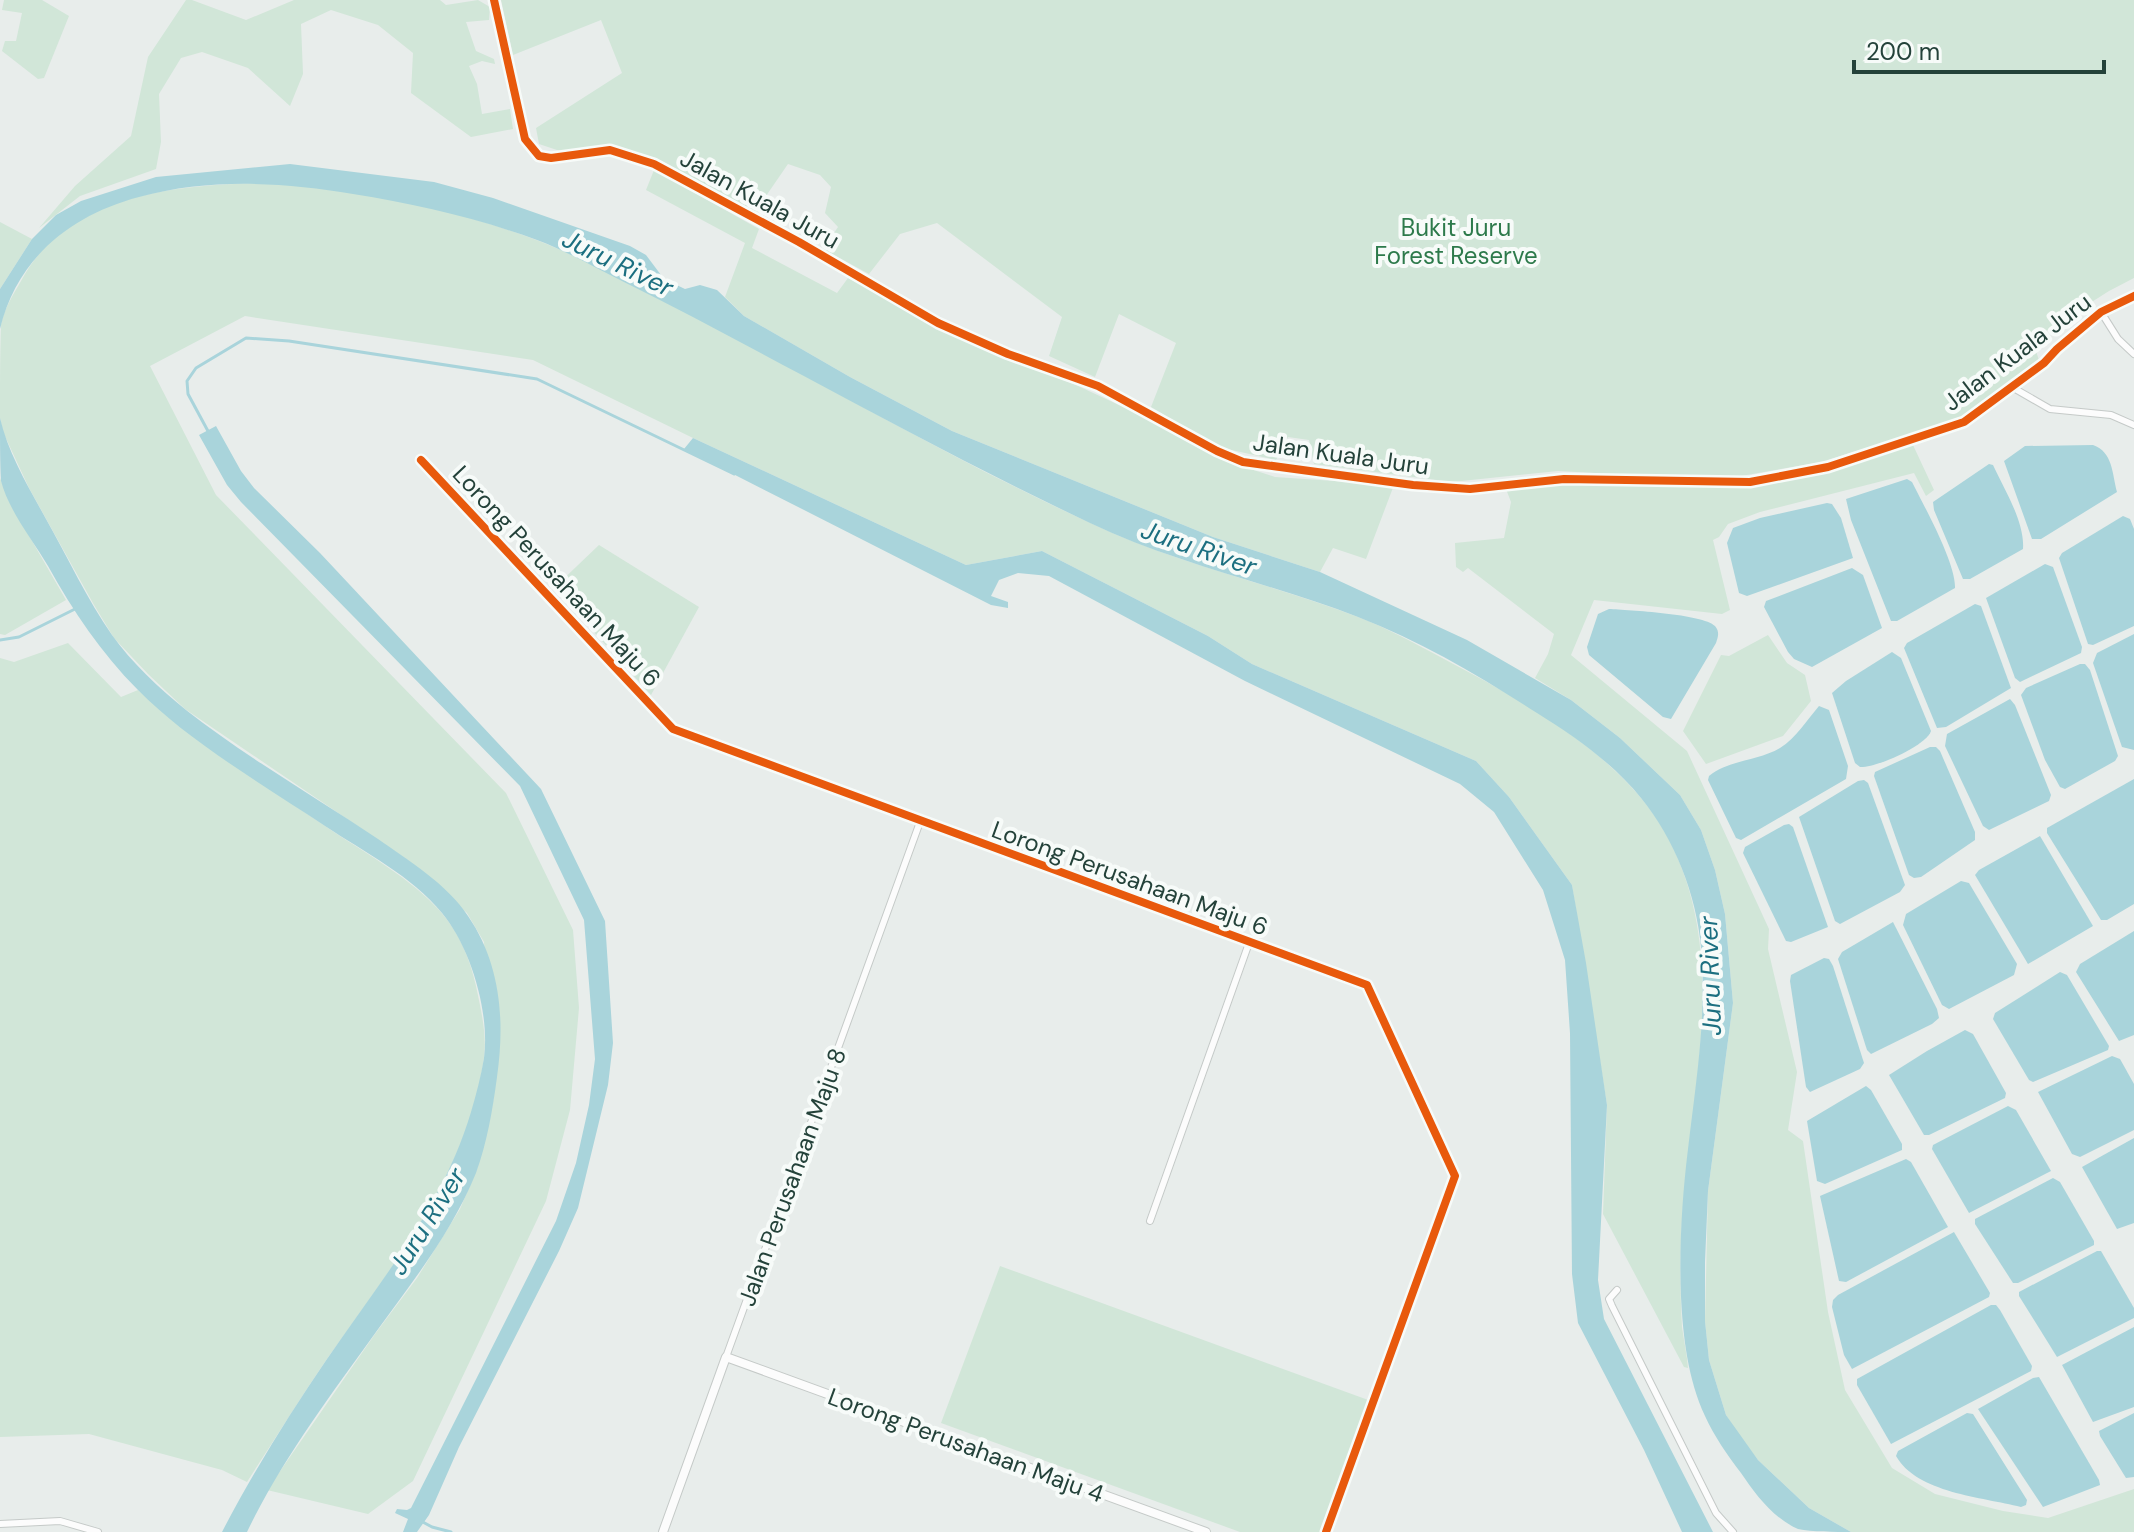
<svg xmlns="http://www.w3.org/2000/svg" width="2134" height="1532" font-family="'DM Sans',sans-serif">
  <rect width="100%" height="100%" fill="#e8edeb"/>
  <g fill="#d1e6d8">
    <path d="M4 0H42L69 16 44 78 38 79 2 51 5 41H16L22 13 2 10Z"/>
    <path d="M186 0H192L246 20 294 0H440L446 5 478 0 490 7 489 20 466 22 476 51 494 59 495 64 482 61 469 66 477 84 482 114 510 109 513 129 471 137 411 93 413 53 378 25 331 10 301 24 303 74 290 106 248 68 202 52 181 58 159 94 161 142 156 169 80 196 39 228 75 186 131 136 148 57Z"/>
    <path d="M501 0H2134V278L2109 291 2032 340 2039 360 1960 419 1821 462 1741 476H1652L1558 471 1452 482 1314 464 1309 440 1288 437 1276 460 1218 447 1151 407 1176 343 1119 314 1095 377 1049 356 1062 317 937 223 900 234 869 274 823 249 838 227 825 213 831 187 820 175 788 164 755 212 656 158 608 146 563 152 539 144 536 128 622 73 601 20 513 55Z"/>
    <path d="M654 170 759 229 752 248 837 293 848 278 978 347 1076 385 1134 412 1220 459 1275 477 1394 485 1366 559 1333 548 1320 572 1213 537 952 431 850 377 744 316 725 297 745 243 646 190Z"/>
    <path d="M259 183C354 188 450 207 539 241 581 257 622 281 663 301 809 374 949 459 1097 526 1181 565 1272 584 1358 617 1387 628 1416 644 1444 659 1522 700 1622 755 1666 834 1732 954 1690 1093 1682 1220 1680 1256 1680 1291 1682 1327 1684 1341 1687 1355 1688 1368L1684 1367 1603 1214 1607 1105 1572 885 1509 797 1476 761 1252 664 1208 636 1042 551 966 565 693 438 533 360 245 316 150 366 216 495 506 793 573 930 579 1008 570 1110 546 1201 413 1481 368 1514 267 1490 375 1334 417 1278 460 1209 477 1169 494 1097 484 942 467 913 409 861 185 709 148 674 114 638 94 605 29 488 3 432 0 418C0 388 0 354 1 325 4 309 13 295 21 281 67 194 172 186 259 183Z"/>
    <path d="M0 222 32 239 0 289Z"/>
    <path d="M1913 445 1934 490 1926 496 1914 473 1760 512 1728 524 1719 537 1713 540 1730 610 1722 614 1594 600 1571 655 1687 751 1769 929 1768 949 1797 1072 1788 1130 1803 1141 1828 1312 1845 1390 1892 1468 1935 1494 2003 1511 2048 1518 2134 1489V1532H1851L1809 1508 1758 1460 1741 1438 1726 1415 1709 1360 1705 1321 1708 1191 1733 1003 1725 914 1715 870 1701 830 1680 795 1620 738 1571 700 1535 678 1548 654 1554 634 1468 568 1463 572 1456 567 1455 543 1504 538 1511 502 1506 489 1566 484 1752 486 1831 472Z"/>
    <path d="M0 478 9 501 66 600 5 635 0 634Z"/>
    <path d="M599 545 699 607 651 695 554 588Z"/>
    <path d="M1768 635 1787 663 1805 675 1811 701 1783 736 1706 764 1683 731 1721 655 1729 656Z"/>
    <path d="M68 643 121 697 138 690C199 743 267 787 334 832 370 856 410 878 440 911 459 932 470 959 476 986 481 1010 487 1034 484 1058 468 1172 394 1264 329 1356 301 1397 274 1440 247 1482L222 1470 89 1434 0 1437V658L14 662Z"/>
    <path d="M1000 1266 1371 1401 1323 1532H1240L941 1423Z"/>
  </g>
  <g fill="#a9d4db">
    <path d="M290 164 434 182 493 198 630 246 646 255 664 279 685 289 700 285 717 290 744 316 850 377 952 431 1213 537 1320 572 1467 640 1571 700 1620 738 1680 795 1701 830 1715 870 1725 914 1733 1003 1708 1191 1705 1262V1321L1709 1360 1726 1415 1758 1460 1809 1508 1851 1532C1835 1532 1812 1532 1798 1529 1773 1518 1756 1495 1741 1473 1728 1456 1714 1436 1705 1416 1688 1379 1683 1337 1681 1297 1679 1248 1682 1198 1688 1149 1696 1082 1707 1015 1701 947 1696 894 1675 840 1641 798 1614 764 1574 736 1537 713 1481 677 1421 641 1358 617 1270 583 1176 564 1090 523 993 477 897 426 802 375 742 343 683 311 622 281 594 267 566 251 537 240 477 218 416 204 353 194 282 182 210 178 139 197 71 215 17 258 0 329V289L32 239 56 215 81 201 156 177Z"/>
    <path d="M0 418C8 453 29 488 46 519 68 558 87 599 112 635 131 662 160 689 186 710 246 757 314 796 378 839 408 860 447 884 468 916 501 964 505 1021 497 1077 493 1108 487 1143 476 1173 452 1232 413 1281 376 1332 330 1396 281 1461 247 1532H222C253 1472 289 1415 327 1359 381 1280 443 1206 471 1112 476 1095 481 1076 484 1058 490 1013 471 948 442 913 412 876 364 852 325 826 265 786 188 741 138 690 101 653 73 611 48 566 32 539 9 511 1 481 0 462 0 437 0 418Z"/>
    <path d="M216 426 241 471 254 488 320 553 541 789 605 921 613 1043 608 1085 578 1208 559 1251 459 1447 429 1515 417 1532H403L408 1519 395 1513 397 1509 407 1510 411 1508 556 1221 576 1163 589 1105 595 1059 584 920 520 786 241 502 227 485 199 435Z"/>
    <path d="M693 438 966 565 1042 551 1208 636 1252 664 1476 761 1509 797 1572 885 1586 963 1607 1105 1598 1280 1604 1319 1713 1532H1682L1644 1450 1578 1323 1572 1274 1570 1033 1565 960 1543 890 1494 812 1460 784 1245 681 1049 576 1018 573 999 580 991 596 1008 602V608L991 605 684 449Z"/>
    <path d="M2093 445C2113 452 2112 473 2117 492L2041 539H2032L2004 461 2025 446Z"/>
    <path d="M1989 464 1993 465C2004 489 2025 522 2023 549L1970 579H1963L1934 510 1933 502Z"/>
    <path d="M1907 479 1912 482C1924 506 1956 563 1955 588L1897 621H1891L1851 520 1846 499Z"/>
    <path d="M1827 503 1832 504 1841 518 1853 558 1747 596 1739 593 1727 543 1733 528 1760 518Z"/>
    <path d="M2123 516 2130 519 2134 529V626L2093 645 2088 644 2059 558 2062 553Z"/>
    <path d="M2045 564 2053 567 2082 647 2081 653 2020 682 2015 678 1986 598Z"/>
    <path d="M1852 568 1863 575 1882 628 1812 667 1794 659 1788 652 1764 607 1766 601Z"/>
    <path d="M1975 604 1981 606 2011 688 1946 727 1937 728 1904 648 1907 643Z"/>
    <path d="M1609 609C1628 610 1703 614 1715 626 1720 632 1718 637 1716 643L1671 719 1663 717 1589 655 1587 647 1598 614Z"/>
    <path d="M2134 634V750L2122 747 2093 663 2097 653Z"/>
    <path d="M1892 652 1901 658 1931 731C1926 746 1876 768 1860 767L1855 763 1832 693 1846 681Z"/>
    <path d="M2080 664H2085L2090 670 2118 756 2115 761 2065 789 2060 787 2045 760 2021 695 2026 688Z"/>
    <path d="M2010 699 2015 705 2051 795 2049 801 1989 830 1983 826 1945 746 1947 734Z"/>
    <path d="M1819 706 1829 710 1848 766 1846 779 1741 840 1736 838 1708 780 1709 776C1728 760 1758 761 1780 748 1796 738 1807 720 1819 706Z"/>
    <path d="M1930 747H1936L1940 751 1975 832V840L1921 877 1914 878 1909 875 1874 776 1875 772Z"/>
    <path d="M2134 779V904L2107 920H2101L2047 833V828Z"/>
    <path d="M1864 780 1868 783 1905 885 1900 892 1840 924 1835 921 1799 817 1858 781Z"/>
    <path d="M1789 824 1793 827 1828 927 1791 942 1786 941 1743 853 1745 847 1784 825Z"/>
    <path d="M2040 836 2093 926 2028 964 1975 875 1979 870Z"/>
    <path d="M1961 881 1969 883 2017 964 2014 975 1949 1009 1942 1005 1903 925 1906 914Z"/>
    <path d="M1893 922 1937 1009 1939 1018 1932 1024 1871 1054 1867 1050 1838 959 1842 952Z"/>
    <path d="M2134 931V1035L2119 1041 2076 972 2080 964Z"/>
    <path d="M1824 958 1829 959 1833 966 1864 1063 1860 1069 1810 1092 1806 1087 1790 981 1791 975Z"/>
    <path d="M2060 972 2067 975 2109 1046 2108 1050 2033 1082 2029 1080 1993 1019 1995 1013Z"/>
    <path d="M1965 1030 1973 1034 2006 1093 2005 1098 1929 1135H1924L1889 1075 1927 1051Z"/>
    <path d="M2112 1056 2120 1059 2134 1084V1130L2080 1157 2072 1154 2038 1092Z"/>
    <path d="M1866 1086 1871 1090 1902 1144V1150L1825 1184 1817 1181 1807 1121Z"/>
    <path d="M2008 1106 2016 1110 2051 1171 1969 1213 1932 1149 1933 1145Z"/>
    <path d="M2134 1138V1223L2117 1229 2082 1167Z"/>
    <path d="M1906 1159 1911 1162 1948 1227 1846 1282 1839 1281 1820 1196Z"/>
    <path d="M2053 1178 2060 1182 2094 1241V1245L2018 1283H2013L1975 1224V1219Z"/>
    <path d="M1954 1232 1990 1293 1989 1297 1852 1369 1844 1355 1832 1307 1833 1300 1838 1295Z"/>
    <path d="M2097 1251H2101L2134 1308V1318L2057 1357 2019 1296V1292Z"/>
    <path d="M1991 1305H1996L2000 1310 2032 1366 2031 1371 1891 1444 1857 1385V1379Z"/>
    <path d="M2134 1327V1407L2093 1422 2062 1365Z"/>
    <path d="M2039 1377 2099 1480 2100 1485 2043 1507 1978 1409 2033 1378Z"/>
    <path d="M1967 1413 1973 1414 2027 1500 2026 1505 2021 1507C1982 1497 1917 1493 1896 1456L1898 1451Z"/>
    <path d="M2134 1413V1477L2126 1478 2100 1436 2099 1431Z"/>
  </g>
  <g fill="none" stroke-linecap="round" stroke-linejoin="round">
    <g stroke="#a9d4db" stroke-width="3">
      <path d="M209 433 188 394 187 381 196 368 246 338 289 341 537 379 734 474"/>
      <path d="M0 640 19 637 75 609"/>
      <path d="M421 1521 432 1527 451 1532"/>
    </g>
    <g stroke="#c5cac8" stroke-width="8">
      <g id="minor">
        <path d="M494 0 525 139 539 156 551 158 610 150 654 164 799 242 938 323 1008 354 1098 386 1217 451 1243 462 1413 485 1470 489 1564 479 1750 482 1828 467 1964 422 2044 363 2057 349 2101 312 2134 296"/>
        <path d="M2101 312 2118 339 2134 354"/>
        <path d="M2010 386 2050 409 2111 415 2134 425"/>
        <path d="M421 460 673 729 1367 985 1455 1176 1326 1532"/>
        <path d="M1150 1221 1249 943"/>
        <path d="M1617 1290 1609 1299 1612 1306 1716 1513 1733 1532"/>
        <path d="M726 1357 920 822"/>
        <path d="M0 1524 60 1521 98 1532"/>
      </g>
    </g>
    <g stroke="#c5cac8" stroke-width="10">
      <path id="tertiary" d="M663 1532 726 1357 1206 1532"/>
    </g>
    <use href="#minor" stroke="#fcfcfc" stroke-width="6"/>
    <use href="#tertiary" stroke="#fcfcfc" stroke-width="8"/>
    <g stroke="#f7fbf9" stroke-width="13">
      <g id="cycleway">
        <path d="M494 0 525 139 539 156 551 158 610 150 654 164 799 242 938 323 1008 354 1098 386 1217 451 1243 462 1413 485 1470 489 1564 479 1750 482 1828 467 1964 422 2044 363 2057 349 2101 312 2134 296"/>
        <path d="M421 460 673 729 1367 985 1455 1176 1326 1532"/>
      </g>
    </g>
    <use href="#cycleway" stroke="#e8590c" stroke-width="8"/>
  </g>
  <g text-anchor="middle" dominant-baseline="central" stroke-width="8" stroke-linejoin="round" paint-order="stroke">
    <g font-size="24" fill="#24423a" stroke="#f7fbf9">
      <text transform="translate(760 199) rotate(29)">Jalan Kuala Juru</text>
      <text transform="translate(2017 352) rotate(-37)">Jalan Kuala Juru</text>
      <text transform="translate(1341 454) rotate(8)">Jalan Kuala Juru</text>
      <text transform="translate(557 576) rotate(47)">Lorong Perusahaan Maju 6</text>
      <text transform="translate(1130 878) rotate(20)">Lorong Perusahaan Maju 6</text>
      <text transform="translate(792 1177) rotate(-70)">Jalan Perusahaan Maju 8</text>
      <text transform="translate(966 1445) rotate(20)">Lorong Perusahaan Maju 4</text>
    </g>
    <g font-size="24" fill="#2d7a4b" stroke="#f7fbf9">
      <text x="1456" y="227">Bukit Juru<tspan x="1456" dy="28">Forest Reserve</tspan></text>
    </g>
    <g font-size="26" font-style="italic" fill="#1c6f80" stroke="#f7fbf9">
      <text transform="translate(618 263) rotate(26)">Juru River</text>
      <text transform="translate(1199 548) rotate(19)">Juru River</text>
      <text transform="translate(1710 976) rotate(-92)">Juru River</text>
      <text transform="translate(427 1221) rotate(-58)">Juru River</text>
    </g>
  </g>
  <path d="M1854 60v12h250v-12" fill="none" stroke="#24423a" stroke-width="4"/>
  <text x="1866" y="60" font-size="24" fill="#24423a" stroke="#f7fbf9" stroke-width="6" paint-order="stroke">200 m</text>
</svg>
